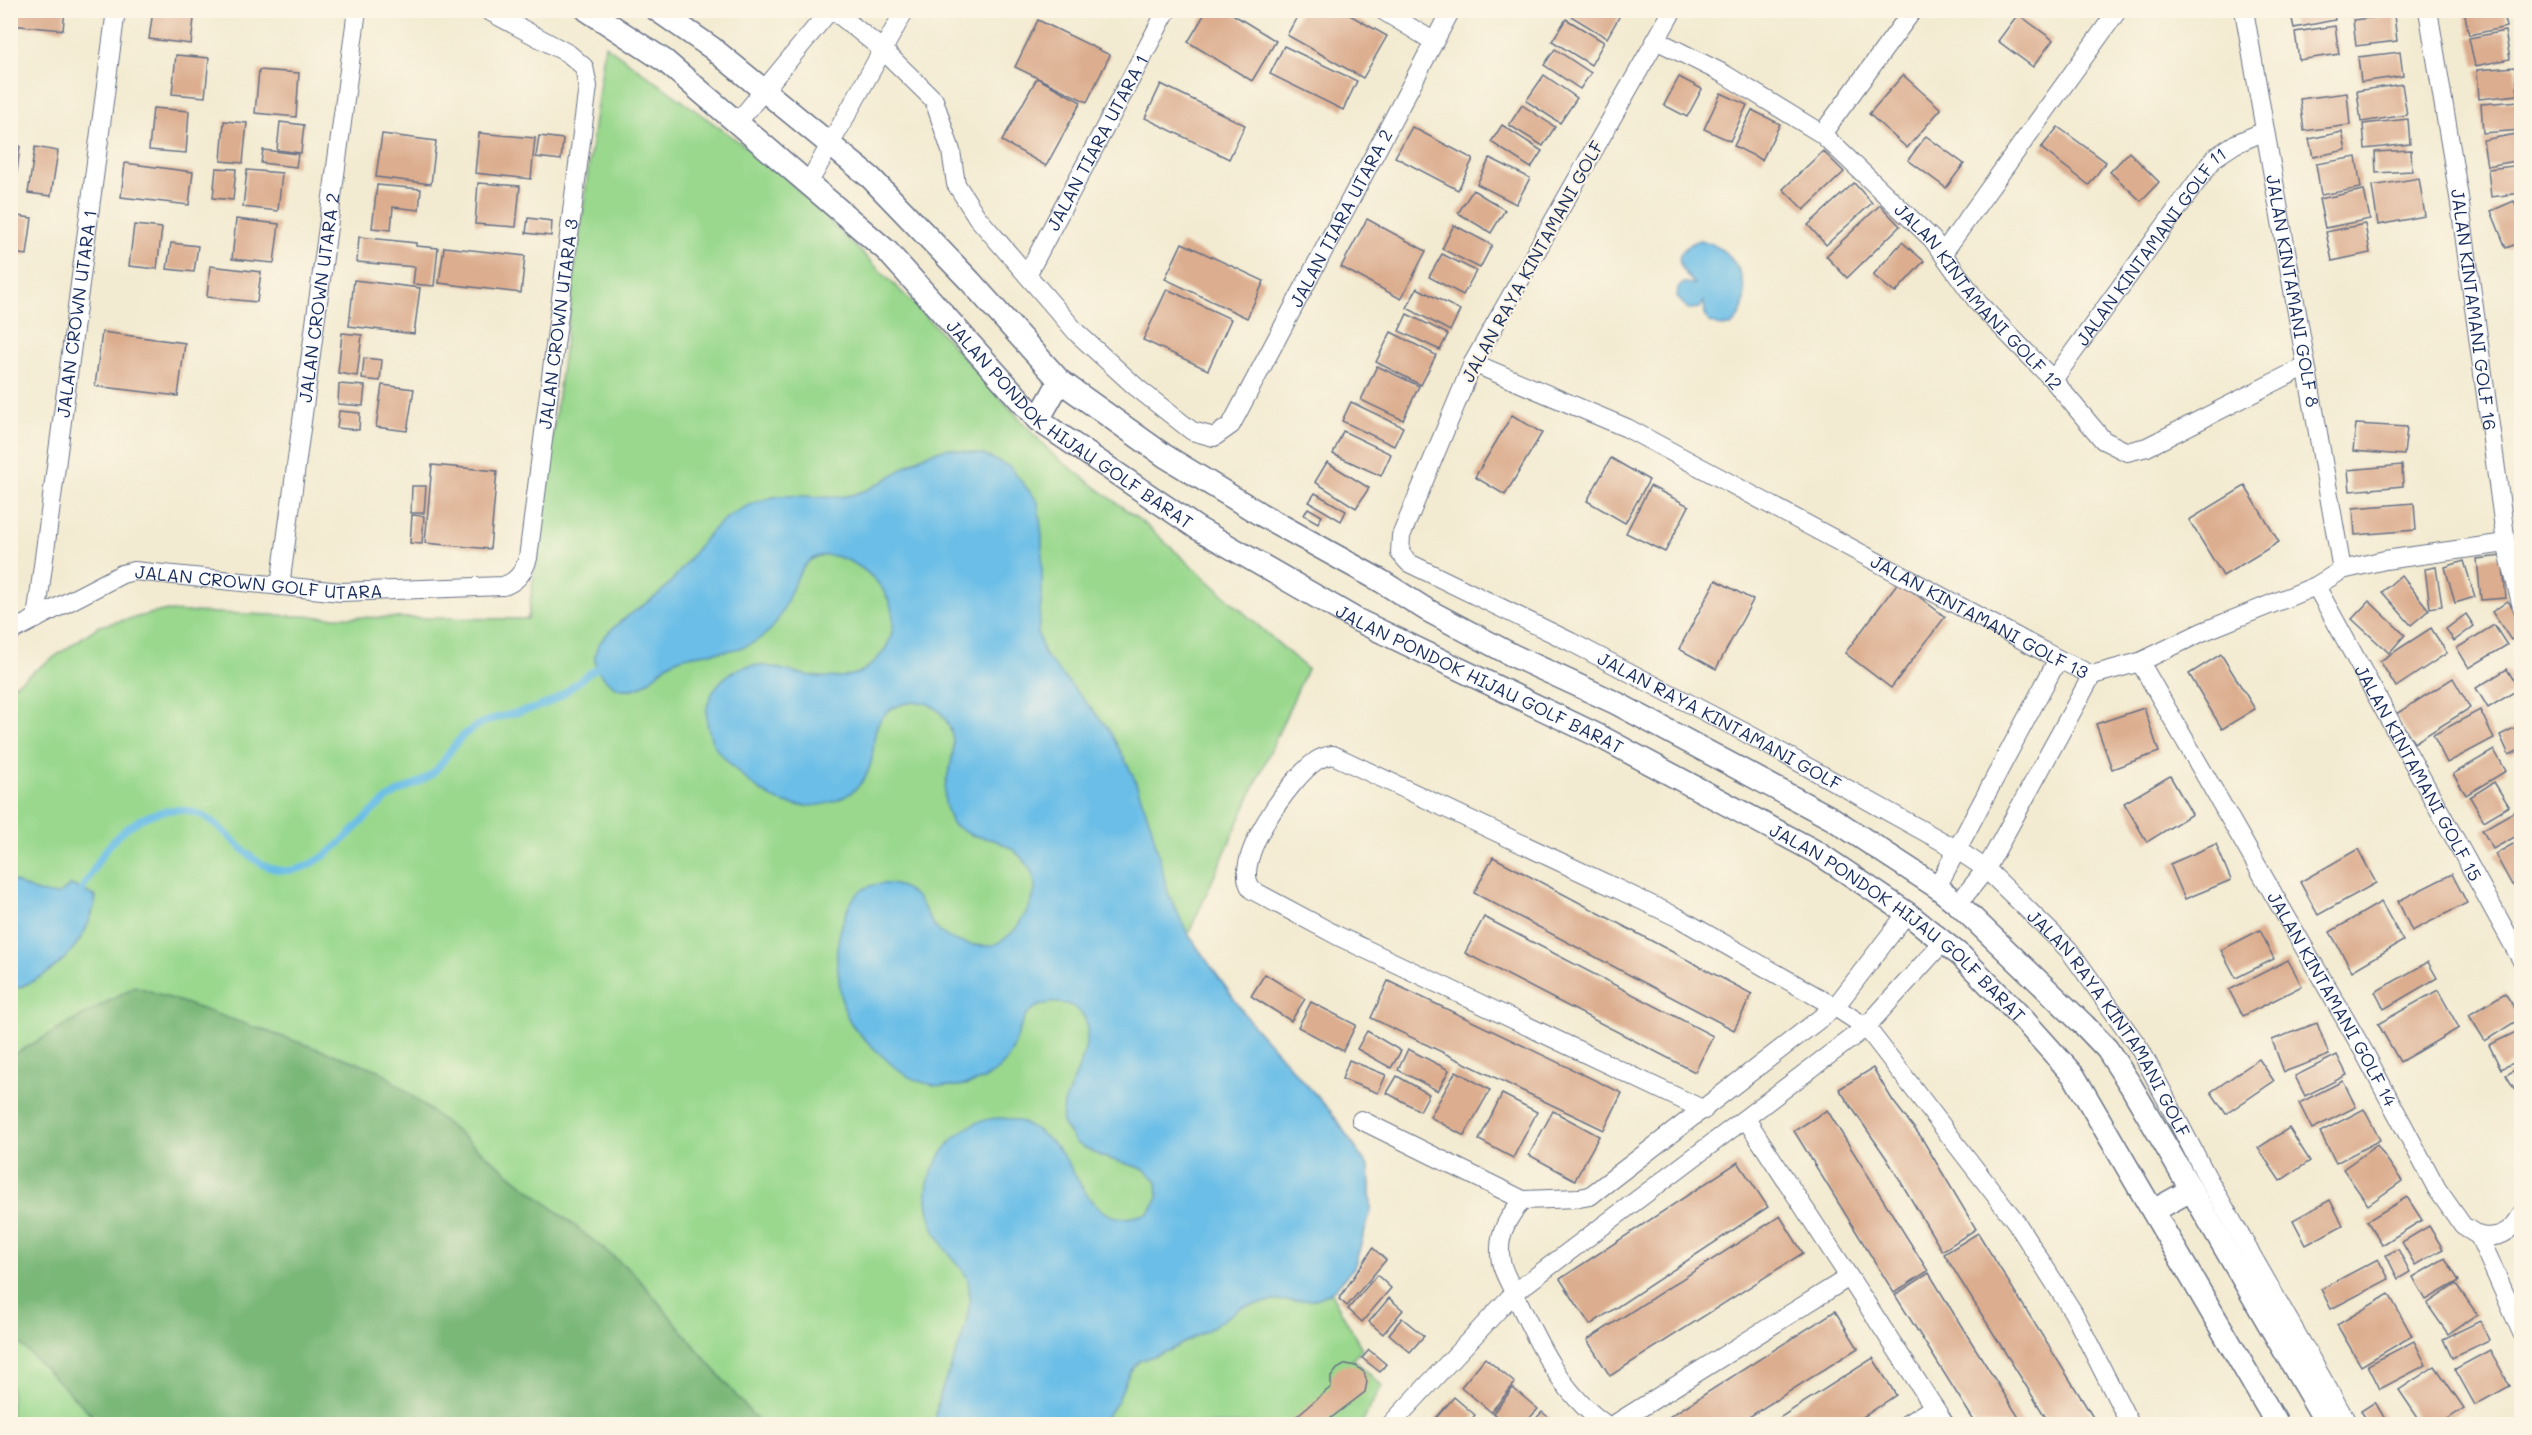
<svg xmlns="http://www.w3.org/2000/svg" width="2532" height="1435" font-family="Mali,sans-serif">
  <rect width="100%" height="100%" fill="#fcf5e5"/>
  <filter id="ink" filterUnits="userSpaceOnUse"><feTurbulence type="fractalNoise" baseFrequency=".0167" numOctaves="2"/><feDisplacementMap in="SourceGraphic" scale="12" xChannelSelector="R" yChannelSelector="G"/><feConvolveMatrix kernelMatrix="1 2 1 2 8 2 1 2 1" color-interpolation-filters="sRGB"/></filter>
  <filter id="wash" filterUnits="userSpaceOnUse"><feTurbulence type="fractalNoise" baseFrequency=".008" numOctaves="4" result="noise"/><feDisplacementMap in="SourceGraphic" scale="24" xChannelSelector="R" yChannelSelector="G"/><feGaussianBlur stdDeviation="1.35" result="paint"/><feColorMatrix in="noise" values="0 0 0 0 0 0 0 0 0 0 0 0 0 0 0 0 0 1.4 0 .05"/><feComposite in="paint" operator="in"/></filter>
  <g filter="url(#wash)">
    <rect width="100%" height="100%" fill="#f3ebd1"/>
    <path fill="#99d88d" stroke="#5a8476" stroke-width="1.5" d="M605 45 778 170 921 311 1052 454 1146 525 1307 669 1188 935 1251 1023 1331 1112 1369 1168 1371 1210 1354 1267 1331 1293 1362 1349 1353 1359 1382 1386 1361 1424H11L10 688 99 626 163 611 325 617 528 619Z"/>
    <path fill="#7ab878" stroke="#4a746b" stroke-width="1.5" d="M135 986 379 1070 634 1273 760 1424H101L11 1335V1056Z"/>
    <g fill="#6bbee7" stroke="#4376a2" stroke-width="1.5">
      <path d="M1699 240C1737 246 1761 297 1731 326H1720L1709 322 1705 314 1704 301 1700 308 1688 309 1677 297 1678 288 1684 283 1695 284C1676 266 1671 252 1699 240Z"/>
      <path d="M948 448 985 455 1010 467 1038 502 1042 536V593L1038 634 1044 654 1108 728 1133 775 1151 825 1168 893 1188 934 1251 1023 1331 1112 1369 1168 1371 1210 1354 1267 1331 1293 1313 1300 1274 1301 1242 1307 1206 1331 1170 1350 1139 1361 1129 1373 1117 1402 1104 1419 1089 1424H935C936 1416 937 1406 939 1398 951 1360 976 1322 968 1280 966 1271 955 1262 950 1255 933 1234 920 1200 931 1174 956 1113 1014 1098 1059 1150 1076 1170 1085 1207 1113 1216 1125 1220 1137 1216 1149 1213L1158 1198 1157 1181 1144 1169 1100 1156 1076 1143 1062 1123C1063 1116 1063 1107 1065 1101 1074 1077 1089 1053 1087 1027 1085 999 1041 995 1026 1016 1019 1026 1016 1047 1006 1061 981 1094 925 1093 896 1068 885 1059 858 1034 851 1023 841 1008 840 987 838 970 834 948 841 924 850 904 863 879 896 878 915 896 925 905 928 921 938 930 949 941 969 945 984 946 998 947 1014 933 1020 922 1027 912 1036 898 1035 885 1033 865 1016 849 999 842 990 838 981 838 972 835 965 833 959 828 952 824 950 817 946 809 945 802 941 776 962 756 949 726 945 717 938 708 928 704 916 699 893 705 885 714 870 729 876 749 870 766 858 803 812 813 779 801 758 793 733 768 719 752 710 742 705 721 707 708 711 688 727 670 748 666 766 663 785 671 802 674 819 678 839 679 856 674 864 672 869 666 875 661 911 627 889 580 849 561 791 534 797 606 768 632 739 658 714 648 681 658 664 663 657 677 643 685 635 690 622 691 614 686 558 648 640 612 662 591 689 566 703 530 736 512 746 506 762 500 773 497 800 492 831 503 858 493 884 485 903 465 926 455 933 452 941 450 948 448Z"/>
      <path d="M11 880 37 892 58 895 71 885 96 897C88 944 55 976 11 990Z"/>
    </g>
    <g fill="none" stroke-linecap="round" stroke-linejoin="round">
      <path stroke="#6bbee7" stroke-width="7" d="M82 890C90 876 98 860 108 847 134 815 179 795 215 824 240 843 261 879 298 869 334 859 359 820 387 799 401 788 422 784 434 772 447 759 453 742 469 731 491 714 520 715 546 704 566 696 579 678 598 668"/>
    </g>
    <g id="blocks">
      <g fill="#dcad8f">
        <path d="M10 10H65L63 30 10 25Z"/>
        <path d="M153 10H195L191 44 149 39Z"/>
        <path d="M1207 10H1226L1276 41 1252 81 1188 42Z"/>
        <path d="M1301 10H1341L1387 36 1363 78 1287 35Z"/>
        <path d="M1571 10H1623L1607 38 1569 15Z"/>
        <path d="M2290 10H2333L2335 20 2294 28Z"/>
        <path d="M2349 10H2385V12L2350 17Z"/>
        <path d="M2464 10H2503L2507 27 2469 35Z"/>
        <path d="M2018 14 2053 40 2033 67 1998 41Z"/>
        <path d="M2394 15 2397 41 2356 46 2353 20Z"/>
        <path d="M1566 19 1604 42 1591 65 1552 41Z"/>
        <path d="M1038 20 1110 55 1087 102 1015 67Z"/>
        <path d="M2335 26 2339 54 2299 60 2295 32Z"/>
        <path d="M2505 31 2510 59 2475 66 2469 38Z"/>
        <path d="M1284 46 1357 81 1343 110 1270 74Z"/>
        <path d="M1555 49 1591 73 1580 89 1544 65Z"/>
        <path d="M2400 52 2403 76 2361 82 2358 57Z"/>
        <path d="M176 55 209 58 205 97 172 94Z"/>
        <path d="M2515 67 2518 95 2479 99 2477 70Z"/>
        <path d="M259 70 299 73 296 117 255 113Z"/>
        <path d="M1544 75 1577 98 1560 123 1526 101Z"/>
        <path d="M1903 75 1941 109 1907 148 1869 114Z"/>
        <path d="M1679 77 1702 89 1687 117 1664 105Z"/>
        <path d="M1037 78 1081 102 1046 166 1002 141Z"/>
        <path d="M1161 84 1245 125 1229 159 1145 118Z"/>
        <path d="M2402 84 2407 115 2361 122 2357 91Z"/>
        <path d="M1721 93 1747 105 1730 141 1704 129Z"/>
        <path d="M2347 93 2350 125 2304 131 2300 99Z"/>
        <path d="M2520 101 2522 130 2483 133 2481 104Z"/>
        <path d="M1522 105 1555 127 1543 146 1509 125Z"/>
        <path d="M153 108 189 111 186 153 149 150Z"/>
        <path d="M1752 110 1780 124 1762 160 1734 146Z"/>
        <path d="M2408 119 2410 144 2365 149 2363 124Z"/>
        <path d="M224 121 247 123 243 163 221 161Z"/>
        <path d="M280 122 304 125 301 153 277 150Z"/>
        <path d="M1502 125 1542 151 1531 168 1491 142Z"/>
        <path d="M1412 127 1473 159 1458 190 1395 157Z"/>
        <path d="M2058 127 2106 162 2089 185 2041 148Z"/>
        <path d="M2342 132 2346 150 2313 157 2309 139Z"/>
        <path d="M479 133 535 138 531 179 475 173Z"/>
        <path d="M2522 133V160L2487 166 2483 140Z"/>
        <path d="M382 134 436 141 431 184 376 177Z"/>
        <path d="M539 136 563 139 561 160 536 157Z"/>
        <path d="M1926 136 1964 164 1946 188 1908 160Z"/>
        <path d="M10 145 20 146 17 172 10 171Z"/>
        <path d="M35 147 58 151 51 196 28 193Z"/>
        <path d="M263 150 298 154 296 167 261 163Z"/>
        <path d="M2411 150 2412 171 2376 173 2375 152Z"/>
        <path d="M1823 151 1844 172 1804 210 1783 189Z"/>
        <path d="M2129 152 2159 182 2141 201 2110 172Z"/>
        <path d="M2356 157 2361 188 2321 195 2316 164Z"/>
        <path d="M1490 158 1530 178 1516 204 1477 184Z"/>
        <path d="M125 163 193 172 189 205 121 197Z"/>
        <path d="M2522 165V193L2491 197 2488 169Z"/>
        <path d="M216 168 236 169 233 200 213 198Z"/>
        <path d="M247 170 282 173 278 211 243 207Z"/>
        <path d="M2419 178 2425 216 2378 225 2372 186Z"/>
        <path d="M478 183 520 186 516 227 475 224Z"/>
        <path d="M1854 183 1872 203 1826 245 1808 225Z"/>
        <path d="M377 185 421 189 419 210 393 207 391 230 372 228Z"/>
        <path d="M1473 190 1505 210 1491 233 1458 213Z"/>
        <path d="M2364 190 2370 219 2325 228 2319 199Z"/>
        <path d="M2514 201 2522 220V242L2506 248 2491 211Z"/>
        <path d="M1880 205 1900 226 1847 278 1826 256Z"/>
        <path d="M10 215 32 218 27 255 10 253Z"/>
        <path d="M528 218 552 221 551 236 526 233Z"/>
        <path d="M236 219 279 224 274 263 232 259Z"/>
        <path d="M1367 219 1426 251 1401 299 1341 267Z"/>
        <path d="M2365 224 2370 253 2332 261 2326 232Z"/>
        <path d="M134 225 162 228 157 269 129 266Z"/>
        <path d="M1454 225 1492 245 1480 268 1442 249Z"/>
        <path d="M359 237 416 243V246L438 248 434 286 413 284 415 267 357 262Z"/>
        <path d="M1902 242 1924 261 1895 293 1873 275Z"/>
        <path d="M171 243 198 246 194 272 167 269Z"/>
        <path d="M1182 243 1264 281 1247 318 1165 279Z"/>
        <path d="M444 247 525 256 521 293 439 283Z"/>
        <path d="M1442 254 1476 271 1463 295 1429 277Z"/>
        <path d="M210 266 261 272 257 302 207 297Z"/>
        <path d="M354 280 420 288 414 334 349 326Z"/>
        <path d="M1417 288 1460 310 1450 331 1407 308Z"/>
        <path d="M1167 289 1231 319 1208 370 1143 340Z"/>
        <path d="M1407 314 1448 334 1440 350 1399 331Z"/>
        <path d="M102 332 185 343 178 396 95 386Z"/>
        <path d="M1391 332 1436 355 1421 385 1376 362Z"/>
        <path d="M342 333 362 335 357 376 338 373Z"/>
        <path d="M364 358 382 360 380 381 362 379Z"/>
        <path d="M1377 366 1419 386 1403 420 1361 400Z"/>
        <path d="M339 384 365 386 363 406 338 404Z"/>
        <path d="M382 385 414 389 407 431 376 427Z"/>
        <path d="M1351 402 1403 427 1394 446 1342 421Z"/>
        <path d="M339 411 360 413 359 430 337 428Z"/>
        <path d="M1512 415 1542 433 1505 495 1475 477Z"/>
        <path d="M2356 424 2407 427 2404 455 2353 451Z"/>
        <path d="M1343 431 1391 454 1381 476 1333 454Z"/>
        <path d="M1611 458 1649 480 1625 523 1587 501Z"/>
        <path d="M1327 462 1369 488 1356 508 1315 482Z"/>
        <path d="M432 465 497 471 490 549 425 543Z"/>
        <path d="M2402 465 2403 486 2350 491 2348 470Z"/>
        <path d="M412 486H426L424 513H411Z"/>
        <path d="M1650 486 1689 506 1665 552 1626 533Z"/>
        <path d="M2245 486 2279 542 2223 576 2189 520Z"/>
        <path d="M1315 493 1346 511 1341 521 1309 502Z"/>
        <path d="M2414 503 2416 530 2355 535 2353 508Z"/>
        <path d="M1308 508 1322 516 1318 523 1304 515Z"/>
        <path d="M412 515 424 516 422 544 410 543Z"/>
        <path d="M2502 556 2506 598 2481 600 2477 559Z"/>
        <path d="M2464 561 2475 597 2455 603 2445 567Z"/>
        <path d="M2436 567 2442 606 2430 608 2425 569Z"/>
        <path d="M2401 575 2429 610 2411 625 2382 592Z"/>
        <path d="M1716 580 1753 600 1716 669 1679 649Z"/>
        <path d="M1899 581 1945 617 1891 688 1845 653Z"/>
        <path d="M2369 601 2405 635 2389 653 2352 619Z"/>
        <path d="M2508 601 2522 622V633L2511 640 2492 612Z"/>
        <path d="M2466 614 2474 626 2454 641 2446 629Z"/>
        <path d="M2494 625 2507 645 2469 668 2457 648Z"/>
        <path d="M2431 628 2447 653 2396 687 2380 661Z"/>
        <path d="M2221 654 2255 709 2222 729 2189 674Z"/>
        <path d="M2507 669 2519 689 2488 708 2476 688Z"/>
        <path d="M2453 678 2470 708 2414 743 2396 714Z"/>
        <path d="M2144 708 2159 752 2112 769 2096 724Z"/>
        <path d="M2480 710 2494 738 2447 763 2433 735Z"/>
        <path d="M2522 724V749L2509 755 2500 735Z"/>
        <path d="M2494 750 2506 771 2466 795 2453 774Z"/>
        <path d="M2170 776 2192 814 2147 842 2124 803Z"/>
        <path d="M2494 782 2509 806 2484 821 2470 797Z"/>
        <path d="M2522 807V833L2493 849 2482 830Z"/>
        <path d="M2522 839V880L2512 885 2495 854Z"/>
        <path d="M2216 844 2231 880 2185 899 2170 864Z"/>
        <path d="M2358 849 2376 883 2318 915 2300 882Z"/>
        <path d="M1493 857 1752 994 1734 1030 1474 893Z"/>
        <path d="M2452 874 2467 903 2412 931 2398 901Z"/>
        <path d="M2381 902 2403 941 2352 971 2330 932Z"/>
        <path d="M1484 917 1713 1036 1695 1072 1465 953Z"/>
        <path d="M2260 930 2274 959 2236 978 2221 950Z"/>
        <path d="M2288 960 2302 986 2243 1016 2229 990Z"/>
        <path d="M2428 962 2437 978 2384 1009 2375 992Z"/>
        <path d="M1265 974 1305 999 1291 1021 1251 996Z"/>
        <path d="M1388 981 1622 1093 1604 1130 1371 1018Z"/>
        <path d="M2438 990 2459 1028 2400 1062 2378 1024Z"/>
        <path d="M2505 993 2521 1018 2485 1041 2469 1015Z"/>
        <path d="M1311 1002 1356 1025 1343 1051 1298 1027Z"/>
        <path d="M2317 1023 2329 1055 2284 1072 2272 1040Z"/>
        <path d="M2522 1029V1059L2501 1069 2489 1045Z"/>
        <path d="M1367 1031 1401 1051 1391 1068 1357 1049Z"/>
        <path d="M1408 1049 1449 1070 1438 1091 1398 1070Z"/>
        <path d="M2337 1055 2347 1075 2305 1096 2295 1076Z"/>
        <path d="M2259 1059 2274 1081 2226 1114 2211 1092Z"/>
        <path d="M1349 1060 1386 1075 1378 1093 1342 1079Z"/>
        <path d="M2522 1066V1102L2506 1075Z"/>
        <path d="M1873 1068 1893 1101 1921 1137 1976 1229 1942 1251 1887 1159 1839 1089Z"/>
        <path d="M1456 1071 1490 1090 1464 1136 1430 1117Z"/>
        <path d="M1397 1076 1429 1094 1420 1111 1387 1093Z"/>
        <path d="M2343 1081 2356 1107 2312 1129 2299 1103Z"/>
        <path d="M1502 1094 1537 1112 1513 1158 1479 1140Z"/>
        <path d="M2364 1109 2380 1140 2336 1163 2320 1132Z"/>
        <path d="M1827 1110 1928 1271 1894 1293 1794 1131Z"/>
        <path d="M1553 1111 1599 1136 1575 1180 1529 1155Z"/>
        <path d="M2289 1128 2310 1161 2280 1181 2258 1148Z"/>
        <path d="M2377 1145 2402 1181 2368 1205 2343 1169Z"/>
        <path d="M1738 1162 1768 1207 1590 1325 1560 1279Z"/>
        <path d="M2407 1197 2422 1220 2382 1245 2367 1221Z"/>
        <path d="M2330 1200 2343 1225 2306 1245 2293 1220Z"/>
        <path d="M1780 1216 1803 1253 1610 1376 1587 1340Z"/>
        <path d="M2429 1226 2443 1249 2415 1265 2402 1242Z"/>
        <path d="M1978 1233 2080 1396 2097 1424H2050L2046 1418 1944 1254Z"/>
        <path d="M1373 1248 1386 1260 1347 1306 1339 1299Z"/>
        <path d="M2398 1249 2410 1272 2398 1279 2386 1255Z"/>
        <path d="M2445 1258 2459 1281 2426 1300 2413 1277Z"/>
        <path d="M2378 1259 2389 1279 2331 1309 2321 1289Z"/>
        <path d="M1929 1273 1962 1327 2023 1424H1976L1895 1295Z"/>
        <path d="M1377 1275 1391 1288 1362 1322 1348 1309Z"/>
        <path d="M2456 1284 2477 1314 2448 1334 2427 1304Z"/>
        <path d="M2389 1294 2412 1336 2361 1366 2337 1325Z"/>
        <path d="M1389 1298 1403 1310 1383 1334 1369 1322Z"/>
        <path d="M1835 1311 1858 1348 1738 1424H1658Z"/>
        <path d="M1402 1318 1424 1336 1410 1352 1389 1334Z"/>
        <path d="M2480 1321 2489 1340 2452 1358 2443 1339Z"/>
        <path d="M2414 1341 2426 1365 2380 1389 2368 1365Z"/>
        <path d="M1369 1350 1386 1364 1380 1372 1362 1358Z"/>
        <path d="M2490 1350 2510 1386 2475 1405 2455 1369Z"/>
        <path d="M1485 1358 1515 1383 1491 1412 1461 1387Z"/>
        <path d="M1873 1358 1896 1395 1866 1415 1851 1424H1770Z"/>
        <path d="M1346 1364 1356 1366 1364 1372 1367 1382 1365 1392 1323 1424H1287L1331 1387V1377L1337 1369Z"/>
        <path d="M2435 1366 2464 1408 2440 1424H2422L2399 1390Z"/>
        <path d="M1513 1388 1538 1409 1524 1424H1507L1493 1413Z"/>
        <path d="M1454 1397 1475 1415 1468 1424H1431Z"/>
        <path d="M2375 1402 2385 1419 2377 1424H2369L2361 1411Z"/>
        <path d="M1542 1412 1557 1424H1531Z"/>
      </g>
    </g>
  </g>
  <g filter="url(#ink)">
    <use href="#blocks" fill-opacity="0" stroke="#677186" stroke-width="1.5"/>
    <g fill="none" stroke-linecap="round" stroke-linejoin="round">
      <g stroke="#677186" stroke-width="20">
        <g id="minor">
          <path id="s1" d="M833 10 883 50 934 100 951 151 956 184 977 217 1077 333 1136 387 1192 431 1214 437 1231 425 1451 10"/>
          <path d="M1382 10 1433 41"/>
          <path id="s2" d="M1673 10 1473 363 1401 536 1400 553 1409 563 1571 642 1746 733 1956 849 1986 869 2069 950 2140 1049 2207 1177 2348 1424"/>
          <path id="s3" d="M2244 10 2342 570"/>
          <path id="s4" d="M2428 10 2459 197 2506 543 2522 607"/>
          <path id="s5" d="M1656 40 1724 74 1822 134 1932 239 1979 304 2053 380 2103 440 2127 452 2147 447 2306 366"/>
          <path d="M737 123 830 10"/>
          <path d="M1822 134 1913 10"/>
          <path d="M808 184 905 10"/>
          <path d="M1943 253 2118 10"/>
          <path id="s6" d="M1027 275 1167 10"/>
          <path id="s7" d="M1473 363 1627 428 2058 659 2092 675 2140 662 2202 632 2316 586 2342 570 2385 560 2506 543"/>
          <path id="s8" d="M2053 380 2214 158 2235 144 2265 131"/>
          <path id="s9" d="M280 586 357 10"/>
          <path id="s10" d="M2316 586 2522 961"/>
          <path id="s11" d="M36 619 116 10"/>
          <path id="s12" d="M10 632 122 574 134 571 341 592 503 586C517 582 524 572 528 558L588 86 584 67 569 54 487 10"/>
          <path id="s13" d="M2140 662 2364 1052 2437 1189 2463 1226 2479 1236 2522 1333"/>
          <path d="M1937 887 2058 659"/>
          <path d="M1958 904 1986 869 2092 675"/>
          <path d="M1704 1110 1338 936 1252 890C1229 862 1292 777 1316 761 1322 757 1326 756 1333 755L1677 917 1835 1007 1866 1027 2016 1222 2073 1312 2130 1424"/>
          <path d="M1746 1119 1945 1424"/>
          <path d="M1361 1120 1523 1200"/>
          <path d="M2479 1236C2499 1239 2513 1232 2522 1213"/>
          <path d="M1391 1424 1514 1293 1866 1027 1943 942"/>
          <path d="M1605 1424C1560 1392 1537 1342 1514 1292 1507 1278 1499 1265 1500 1249 1500 1230 1511 1213 1523 1200L1579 1198 1590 1196 1599 1189 1835 1007 1907 913"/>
          <path d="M1615 1424 1849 1277"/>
          <path d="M1907 1424 1934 1407"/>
        </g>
      </g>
      <g stroke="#677186" stroke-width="25">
        <g id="tertiary">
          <path id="s14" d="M587 10 665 61 887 251 1038 420 1197 528 1357 620 1601 737 1818 853 1907 913 1961 956 2022 1018 2074 1076 2277 1424"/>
          <path d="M657 10 712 48 871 178 970 281 1060 381 1165 456 1260 514 1381 581 1427 610 1512 655 1616 703 1833 819 1937 887 1958 904 2084 1025 2107 1049 2131 1086 2327 1424"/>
          <path d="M1038 420 1060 381"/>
          <path d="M2153 1211 2191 1190"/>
        </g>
      </g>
      <use href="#minor" stroke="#fff" stroke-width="18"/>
      <use href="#tertiary" stroke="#fff" stroke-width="22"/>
    </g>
  </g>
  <g text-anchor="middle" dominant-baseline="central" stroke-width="4.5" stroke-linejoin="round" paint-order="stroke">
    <g font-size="18" fill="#1b2f5e" stroke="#fcf5e5">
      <text stroke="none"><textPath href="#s6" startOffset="150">JALAN TIARA UTARA 1</textPath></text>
      <text stroke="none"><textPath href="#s1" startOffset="844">JALAN TIARA UTARA 2</textPath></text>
      <text stroke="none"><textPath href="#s8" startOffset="166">JALAN KINTAMANI GOLF 11</textPath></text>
      <text transform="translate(1532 261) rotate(-61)">JALAN RAYA KINTAMANI GOLF</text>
      <text stroke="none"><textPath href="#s3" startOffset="285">JALAN KINTAMANI GOLF 8</textPath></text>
      <text stroke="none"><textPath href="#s5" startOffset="417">JALAN KINTAMANI GOLF 12</textPath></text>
      <text stroke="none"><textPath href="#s9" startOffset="291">JALAN CROWN UTARA 2</textPath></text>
      <text stroke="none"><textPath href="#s4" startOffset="303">JALAN KINTAMANI GOLF 16</textPath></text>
      <text stroke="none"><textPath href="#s11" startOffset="308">JALAN CROWN UTARA 1</textPath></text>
      <text stroke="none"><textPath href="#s12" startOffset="784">JALAN CROWN UTARA 3</textPath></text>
      <text stroke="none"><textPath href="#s14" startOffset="639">JALAN PONDOK HIJAU GOLF BARAT</textPath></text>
      <text stroke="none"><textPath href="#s12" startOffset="264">JALAN CROWN GOLF UTARA</textPath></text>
      <text stroke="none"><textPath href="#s7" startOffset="567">JALAN KINTAMANI GOLF 13</textPath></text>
      <text stroke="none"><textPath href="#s14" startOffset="1125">JALAN PONDOK HIJAU GOLF BARAT</textPath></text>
      <text stroke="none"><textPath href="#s2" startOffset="972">JALAN RAYA KINTAMANI GOLF</textPath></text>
      <text stroke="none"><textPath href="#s10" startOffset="213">JALAN KINTAMANI GOLF 15</textPath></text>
      <text stroke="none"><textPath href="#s14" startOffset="1611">JALAN PONDOK HIJAU GOLF BARAT</textPath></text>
      <text stroke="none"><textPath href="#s13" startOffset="388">JALAN KINTAMANI GOLF 14</textPath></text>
      <text stroke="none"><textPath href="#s2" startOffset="1476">JALAN RAYA KINTAMANI GOLF</textPath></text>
    </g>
  </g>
  <rect width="2532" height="1435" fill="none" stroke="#fcf5e5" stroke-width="36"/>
</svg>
